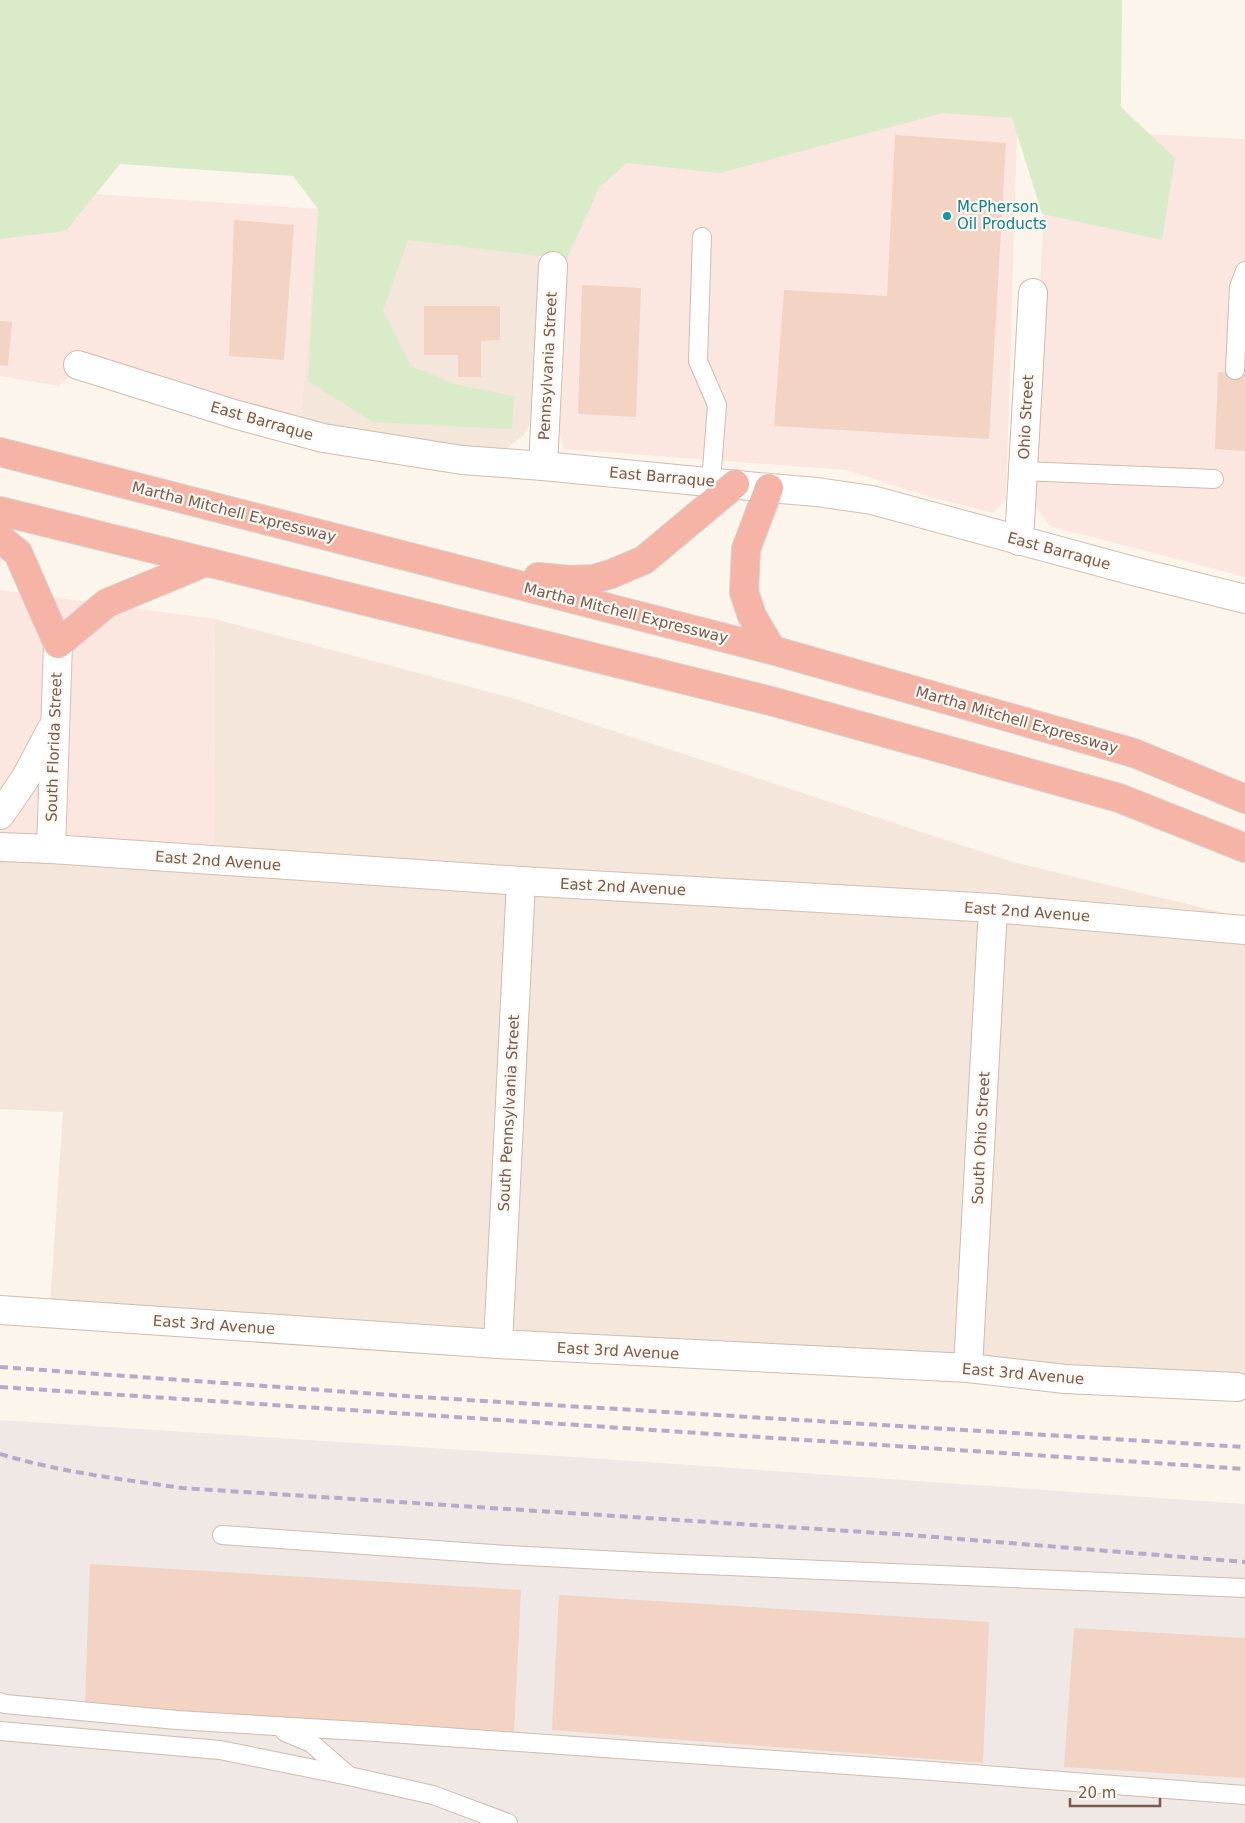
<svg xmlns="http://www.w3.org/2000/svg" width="1245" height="1823" font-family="'DejaVu Sans',sans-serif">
  <rect width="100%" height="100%" fill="#fcf5ec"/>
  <g fill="#f4e6da">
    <path d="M543 191 533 417 524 435 506 449H454L301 420 318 209Z"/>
    <path d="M215 619 516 699 1013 862 1245 918V1384L50 1305 63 1112 0 1109V856L214 842Z"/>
  </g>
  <g fill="#fce7e0">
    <path d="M573 77 1018 97 1006 499 993 513 927 496 846 470 564 449 557 424Z"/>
    <path d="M1048 129 1245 139V577L1050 526 1029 498Z"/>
    <path d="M96 194 318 209 301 420 89 357 59 386 0 376V204Z"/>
    <path d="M0 590 215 619 214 848 0 834Z"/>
  </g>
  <path fill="#efe8e4" d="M0 1420 589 1458 1245 1504V1823H0Z"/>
  <path fill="#daebca" d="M0 0H1122L1121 107 1175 158 1162 240 1042 214 1012 118 943 113 720 173 627 163 599 188 567 259 408 240 383 310 411 366 458 385 514 396 512 429 372 422 308 381 318 209 293 176 120 164 66 231 0 239Z"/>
  <g fill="#f2d3c4">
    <path d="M895 135 1006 143 989 439 774 426 784 290 887 296Z"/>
    <path d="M234 220 294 225 284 360 229 356Z"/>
    <path d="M582 285 641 288 636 417 578 414Z"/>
    <path d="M424 306H500V340L481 341V377H458V355H424Z"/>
    <path d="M0 321 12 322 8 366 0 365Z"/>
    <path d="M1218 372 1245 374V451L1215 449Z"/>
    <path d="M90 1564 521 1590 514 1733 85 1704Z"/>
    <path d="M559 1595 989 1622 983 1763 552 1730Z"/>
    <path d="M1074 1628 1245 1638V1778L1064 1767Z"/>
  </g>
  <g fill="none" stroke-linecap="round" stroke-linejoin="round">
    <g stroke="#cfbcb0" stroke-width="20">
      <g id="lane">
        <path d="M702 237 698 361 717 405 711 482"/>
        <path d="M1235 370 1239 287 1245 271"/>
        <path d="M1023 471 1214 479"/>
        <path d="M222 1535 507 1555 659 1563 1245 1588"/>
        <path d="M0 1702 5 1704 177 1720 376 1732 932 1771 1245 1795"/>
        <path d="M0 1731 220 1750 349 1776 433 1795 508 1823"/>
        <path d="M285 1732 311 1743 349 1776"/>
      </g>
    </g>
    <g stroke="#cfbcb0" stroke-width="30">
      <g id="street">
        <path d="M78 365 234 414 323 438 462 460 543 466 769 488"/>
        <path d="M543 466 553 266"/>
        <path d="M1019 541 1033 293"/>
        <path d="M0 847 51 849"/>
        <path d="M0 1310 498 1344 968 1368 1065 1379 1237 1387"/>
        <path d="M498 1344 521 881"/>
        <path d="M968 1368 993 908"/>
      </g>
    </g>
    <g stroke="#d5beb1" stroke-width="30">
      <g id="secondary">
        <path d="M769 488 817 492 872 500 1137 572 1245 599"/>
        <path d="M58 644 51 849 521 881 993 908 1245 930"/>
        <path d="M0 815 25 779 51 730"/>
      </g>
    </g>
    <g stroke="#d9d1cd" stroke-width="30">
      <g id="highway">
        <path d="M0 452 772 650 1134 753 1245 799"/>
        <path d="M769 488 746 549 744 592 752 616 772 650"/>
        <path d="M0 511 771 701 1119 798 1245 848"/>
        <path d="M0 538 18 553 58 644 107 603 206 562"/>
        <path d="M538 577 570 580 594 579 611 574 644 560 735 484"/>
      </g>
    </g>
    <use href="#lane" stroke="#fff" stroke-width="18"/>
    <use href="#street" stroke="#fff" stroke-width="28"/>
    <use href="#secondary" stroke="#fff" stroke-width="28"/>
    <use href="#highway" stroke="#f5b4a5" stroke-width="28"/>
    <g stroke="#b7a9c8" stroke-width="4" stroke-dasharray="8 5" stroke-linecap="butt">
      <path d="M0 1367 419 1397 1245 1447"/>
      <path d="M0 1387 1245 1469"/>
      <path d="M0 1454C59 1472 121 1479 182 1488L910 1535 1245 1562"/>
    </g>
  </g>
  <circle fill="#0f9aa8" stroke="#fff9f3" stroke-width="2" cx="947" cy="216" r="5"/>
  <g text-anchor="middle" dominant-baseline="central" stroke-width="4.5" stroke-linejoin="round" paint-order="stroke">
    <g font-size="15" fill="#0d838f" stroke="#fff9f3" text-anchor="start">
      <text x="957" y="207">McPherson<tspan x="957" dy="17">Oil Products</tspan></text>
    </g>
    <g font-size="15" fill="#785a4e" stroke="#fff9f3">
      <text transform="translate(548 366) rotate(-87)">Pennsylvania Street</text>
      <text transform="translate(1026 417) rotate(-87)">Ohio Street</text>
      <text transform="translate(262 421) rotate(16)">East Barraque</text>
      <text transform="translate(662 477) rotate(5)">East Barraque</text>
      <text transform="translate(234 512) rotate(14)">Martha Mitchell Expressway</text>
      <text transform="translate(1059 551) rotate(15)">East Barraque</text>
      <text transform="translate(626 613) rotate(14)">Martha Mitchell Expressway</text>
      <text transform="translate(1017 720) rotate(16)">Martha Mitchell Expressway</text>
      <text transform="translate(54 747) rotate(-88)">South Florida Street</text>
      <text transform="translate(218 861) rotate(4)">East 2nd Avenue</text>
      <text transform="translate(623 887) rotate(3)">East 2nd Avenue</text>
      <text transform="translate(1027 912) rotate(4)">East 2nd Avenue</text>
      <text transform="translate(509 1113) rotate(-87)">South Pennsylvania Street</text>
      <text transform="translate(981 1138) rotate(-87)">South Ohio Street</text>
      <text transform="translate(214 1325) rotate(4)">East 3rd Avenue</text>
      <text transform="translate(618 1351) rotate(3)">East 3rd Avenue</text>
      <text transform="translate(1023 1374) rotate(5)">East 3rd Avenue</text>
    </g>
  </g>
  <path d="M1070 1798v8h90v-8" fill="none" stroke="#785a4e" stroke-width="2.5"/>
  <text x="1078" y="1798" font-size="15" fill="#785a4e" stroke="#fff9f3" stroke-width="4" paint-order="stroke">20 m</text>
</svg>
